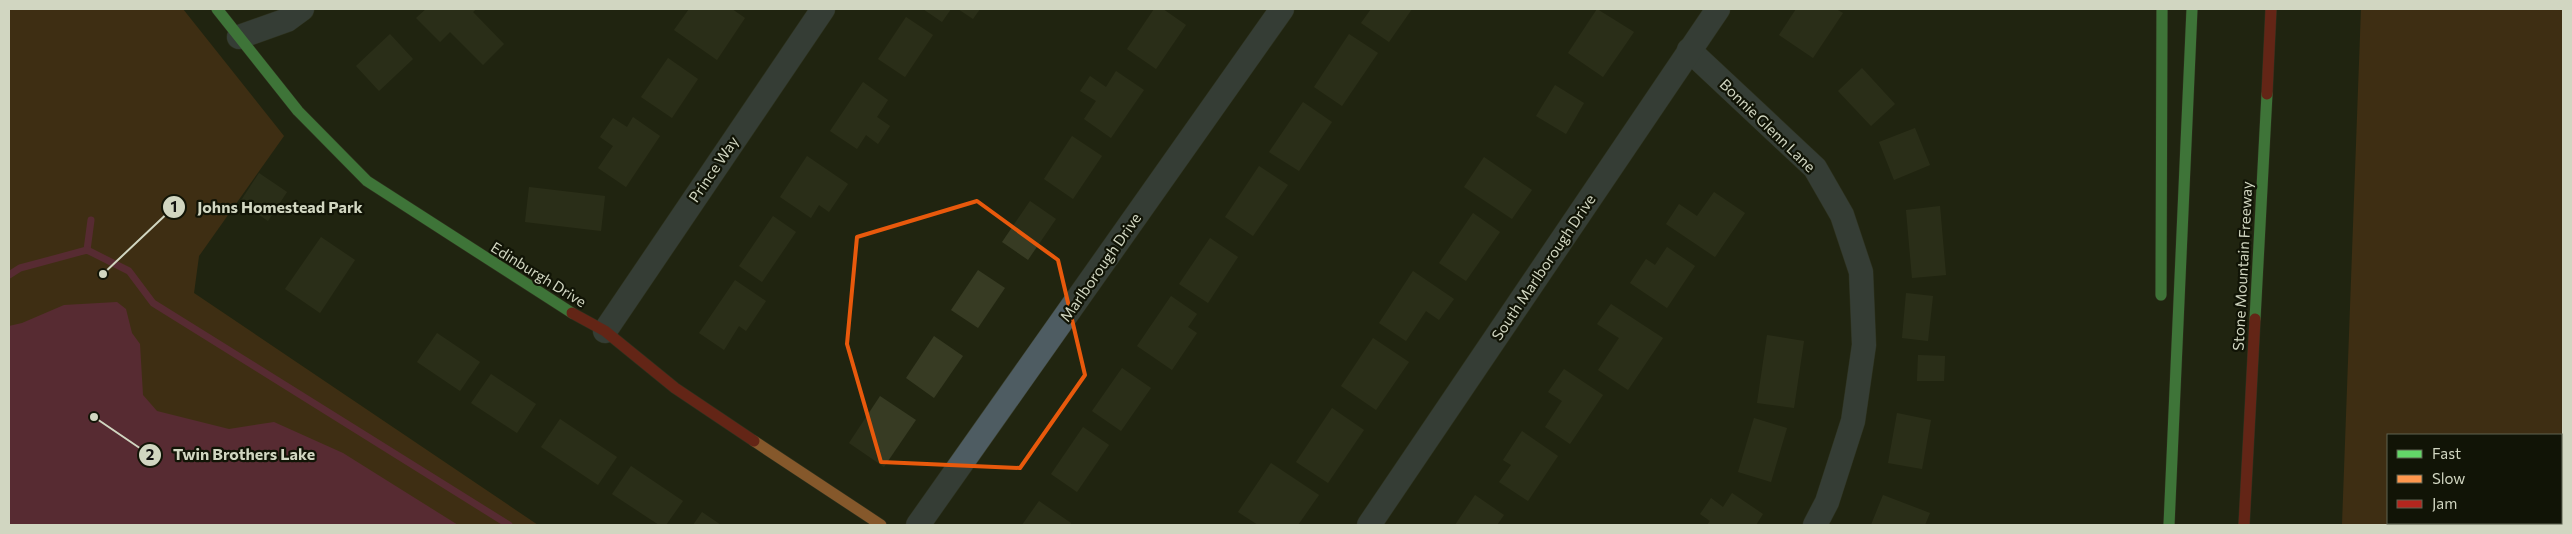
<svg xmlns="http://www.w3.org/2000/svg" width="2572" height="534" font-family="Commissioner,sans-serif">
  <rect width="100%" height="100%" fill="#212510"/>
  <g fill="#633b17" fill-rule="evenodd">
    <path d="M9 9H183L284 136 199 256 194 293 538 525H9Z"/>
    <path d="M2361 9H2563V525H2342ZM2388 435H2561V523H2388Z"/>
  </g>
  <path fill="#99335c" d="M117 302 126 309 132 333 140 344 143 395 157 411 229 429 274 422 343 453 458 525H9V326L22 323 64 305Z"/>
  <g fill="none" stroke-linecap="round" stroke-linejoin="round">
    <g stroke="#99335c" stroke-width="7">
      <path d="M87 250 91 220"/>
      <path d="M9 275 20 268 87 250 129 271 153 303 509 525"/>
    </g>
  </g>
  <g fill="#373b23">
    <path d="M426 9H476L473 12 504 44 483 65 450 32 440 42 416 18Z"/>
    <path d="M689 9H732L745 18 717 60 674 30Z"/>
    <path d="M923 9H951L942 22Z"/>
    <path d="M958 9H980L973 19Z"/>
    <path d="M1154 9H1163L1186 25 1156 69 1127 49Z"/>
    <path d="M1371 9H1412L1389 42 1361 23Z"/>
    <path d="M1597 9 1634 32 1603 77 1568 53Z"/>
    <path d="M1796 9H1836L1843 13 1813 58 1779 35Z"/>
    <path d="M906 17 933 35 905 77 878 59Z"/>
    <path d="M390 34 413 59 379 91 356 66Z"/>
    <path d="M1349 34 1378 53 1342 106 1314 87Z"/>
    <path d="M668 58 698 79 672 118 641 97Z"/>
    <path d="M1862 68 1895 104 1871 126 1838 91Z"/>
    <path d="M1116 71 1144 90 1111 138 1084 119 1096 101 1080 91 1090 76 1106 87Z"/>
    <path d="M863 82 888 100 877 117 890 126 878 144 866 135 857 149 830 131Z"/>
    <path d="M1555 85 1584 103 1566 134 1536 116Z"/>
    <path d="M1303 102 1332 122 1299 171 1269 152Z"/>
    <path d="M633 117 660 136 626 187 598 168 613 146 600 137 613 118 627 127Z"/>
    <path d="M1915 128 1930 165 1894 180 1879 142Z"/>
    <path d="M1072 136 1102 156 1073 199 1044 179Z"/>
    <path d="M807 156 848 184 829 212 819 205 811 218 780 197Z"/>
    <path d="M1484 157 1532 190 1512 219 1464 187Z"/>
    <path d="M1259 166 1288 185 1253 236 1225 217Z"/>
    <path d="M259 173 287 192 268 221 240 202Z"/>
    <path d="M529 187 605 196 601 231 525 222Z"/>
    <path d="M1714 192 1745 213 1715 257 1666 224 1679 204 1697 216Z"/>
    <path d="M1030 201 1056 219 1028 260 1002 242Z"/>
    <path d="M1940 206 1946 275 1912 278 1906 210Z"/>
    <path d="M1473 213 1500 232 1466 281 1439 263Z"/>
    <path d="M773 216 796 232 762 282 739 266Z"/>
    <path d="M321 237 355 260 320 313 285 289Z"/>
    <path d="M1210 238 1238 257 1208 303 1179 284Z"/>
    <path d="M1667 247 1695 266 1667 308 1630 283 1646 259 1655 265Z"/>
    <path d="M978 270 1005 288 978 328 951 310Z"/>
    <path d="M1413 271 1454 299 1439 320 1426 311 1406 341 1379 323Z"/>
    <path d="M735 280 766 301 746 331 739 326 724 350 699 333Z"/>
    <path d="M1906 293 1933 296 1928 341 1902 338Z"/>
    <path d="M1171 296 1197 314 1188 327 1197 333 1172 370 1137 346Z"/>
    <path d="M1611 304 1663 338 1628 390 1598 370 1619 338 1597 324Z"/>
    <path d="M437 333 480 362 460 391 417 362Z"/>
    <path d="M1767 335 1804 341 1794 408 1757 403Z"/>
    <path d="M934 336 963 356 934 398 906 378Z"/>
    <path d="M1373 338 1409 362 1376 410 1341 386Z"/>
    <path d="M1918 355 1945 356 1944 381H1917Z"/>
    <path d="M1122 368 1151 388 1121 431 1092 411Z"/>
    <path d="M1564 369 1603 395 1570 444 1545 427 1562 401 1548 392Z"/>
    <path d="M491 374 536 404 517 433 471 403Z"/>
    <path d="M880 396 916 420 884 467 849 443Z"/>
    <path d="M1332 408 1364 430 1328 483 1296 462Z"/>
    <path d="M1897 413 1931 420 1922 469 1888 463Z"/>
    <path d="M1754 418 1787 428 1771 482 1738 472Z"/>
    <path d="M560 419 617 457 598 485 541 447Z"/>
    <path d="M1083 427 1109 445 1077 492 1051 474Z"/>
    <path d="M1522 431 1558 456 1528 501 1499 482 1511 465 1503 460Z"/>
    <path d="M1271 463 1319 495 1298 525H1258L1238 512Z"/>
    <path d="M631 466 683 501 666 525H659L612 494Z"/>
    <path d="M1732 493 1763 514 1756 525H1707L1710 521 1700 514 1711 498 1723 507Z"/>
    <path d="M1475 495 1504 515 1497 525H1455Z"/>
    <path d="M1883 495 1930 513 1925 525H1871Z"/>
    <path d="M1039 501 1071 523 1070 525H1022Z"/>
    <path d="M702 512 721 525H693Z"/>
  </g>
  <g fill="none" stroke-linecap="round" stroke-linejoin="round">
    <g stroke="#3c402e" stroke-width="25">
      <g id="street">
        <path d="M239 37 287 20 302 9"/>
        <path d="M1689 50 1815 168 1842 215 1861 272 1864 345 1853 421 1827 502 1815 525"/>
        <path d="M605 331 823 9"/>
        <path d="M918 525 1282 9"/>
        <path d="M1369 525 1718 9"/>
      </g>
    </g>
    <g stroke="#3c402e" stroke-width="12">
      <g id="fast">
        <path d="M217 9 298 111 367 181 572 313"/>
        <path d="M2161 295 2162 9"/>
        <path d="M2255 319 2267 94"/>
        <path d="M2169 525 2192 9"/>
      </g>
    </g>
    <g stroke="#3c402e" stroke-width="12">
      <path id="slow" d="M754 441 881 525"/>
    </g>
    <g stroke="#3c402e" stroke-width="12">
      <g id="jam">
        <path d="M2267 94 2271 9"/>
        <path d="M572 313 605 331 675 388 754 441"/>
        <path d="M2244 525 2255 319"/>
      </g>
    </g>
    <use href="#street" stroke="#4e5c62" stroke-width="24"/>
    <use href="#fast" stroke="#63d668" stroke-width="11"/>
    <use href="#slow" stroke="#ff974d" stroke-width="11"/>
    <use href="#jam" stroke="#b3261e" stroke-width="11"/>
  </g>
  <path d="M0 0H2572V534H0ZM977 201 1058 260 1085 375 1020 468 881 462 847 344 857 237Z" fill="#212510" fill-opacity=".55" fill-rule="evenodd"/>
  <path fill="none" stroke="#e8590c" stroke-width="4" stroke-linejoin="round" d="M977 201 1058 260 1085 375 1020 468 881 462 847 344 857 237Z"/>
  <g text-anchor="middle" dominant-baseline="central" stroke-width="4.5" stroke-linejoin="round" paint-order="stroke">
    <g font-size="15" fill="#d1d6c1" stroke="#111406">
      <text transform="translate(1768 125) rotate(44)">Bonnie Glenn Lane</text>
      <text transform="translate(713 169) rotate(-56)">Prince Way</text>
      <text transform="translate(2242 266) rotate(-87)">Stone Mountain Freeway</text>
      <text transform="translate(1100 267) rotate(-55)">Marlborough Drive</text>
      <text transform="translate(1543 267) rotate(-56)">South Marlborough Drive</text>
      <text transform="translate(539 274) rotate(32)">Edinburgh Drive</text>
    </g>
  </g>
  <path fill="none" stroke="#d1d6c1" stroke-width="2" d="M103 274L174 207M94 417L150 455"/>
  <g fill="#d1d6c1" stroke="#111406" stroke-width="2">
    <circle cx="103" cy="274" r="5"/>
    <circle cx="94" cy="417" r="5"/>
    <circle cx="174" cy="207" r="12"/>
    <circle cx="150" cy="455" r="12"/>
  </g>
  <g font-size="15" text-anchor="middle" font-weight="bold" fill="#111">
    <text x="174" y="212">1</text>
    <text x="150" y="460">2</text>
  </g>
  <g font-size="16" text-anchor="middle" font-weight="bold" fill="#d1d6c1" stroke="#111406" stroke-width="4.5" stroke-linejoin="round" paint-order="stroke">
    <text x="280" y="213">Johns Homestead Park</text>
    <text x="244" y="460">Twin Brothers Lake</text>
  </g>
  <rect width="2572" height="534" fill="none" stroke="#d1d6c1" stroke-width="20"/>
  <rect x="2387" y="434" width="175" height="90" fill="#111406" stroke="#5e6251"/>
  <rect x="2397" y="450" width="25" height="8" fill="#63d668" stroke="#5e6251"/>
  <text x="2432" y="459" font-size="15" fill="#d1d6c1">Fast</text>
  <rect x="2397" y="475" width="25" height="8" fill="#ff974d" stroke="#5e6251"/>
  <text x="2432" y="484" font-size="15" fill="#d1d6c1">Slow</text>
  <rect x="2397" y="500" width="25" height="8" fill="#b3261e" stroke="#5e6251"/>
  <text x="2432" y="509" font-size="15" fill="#d1d6c1">Jam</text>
</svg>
